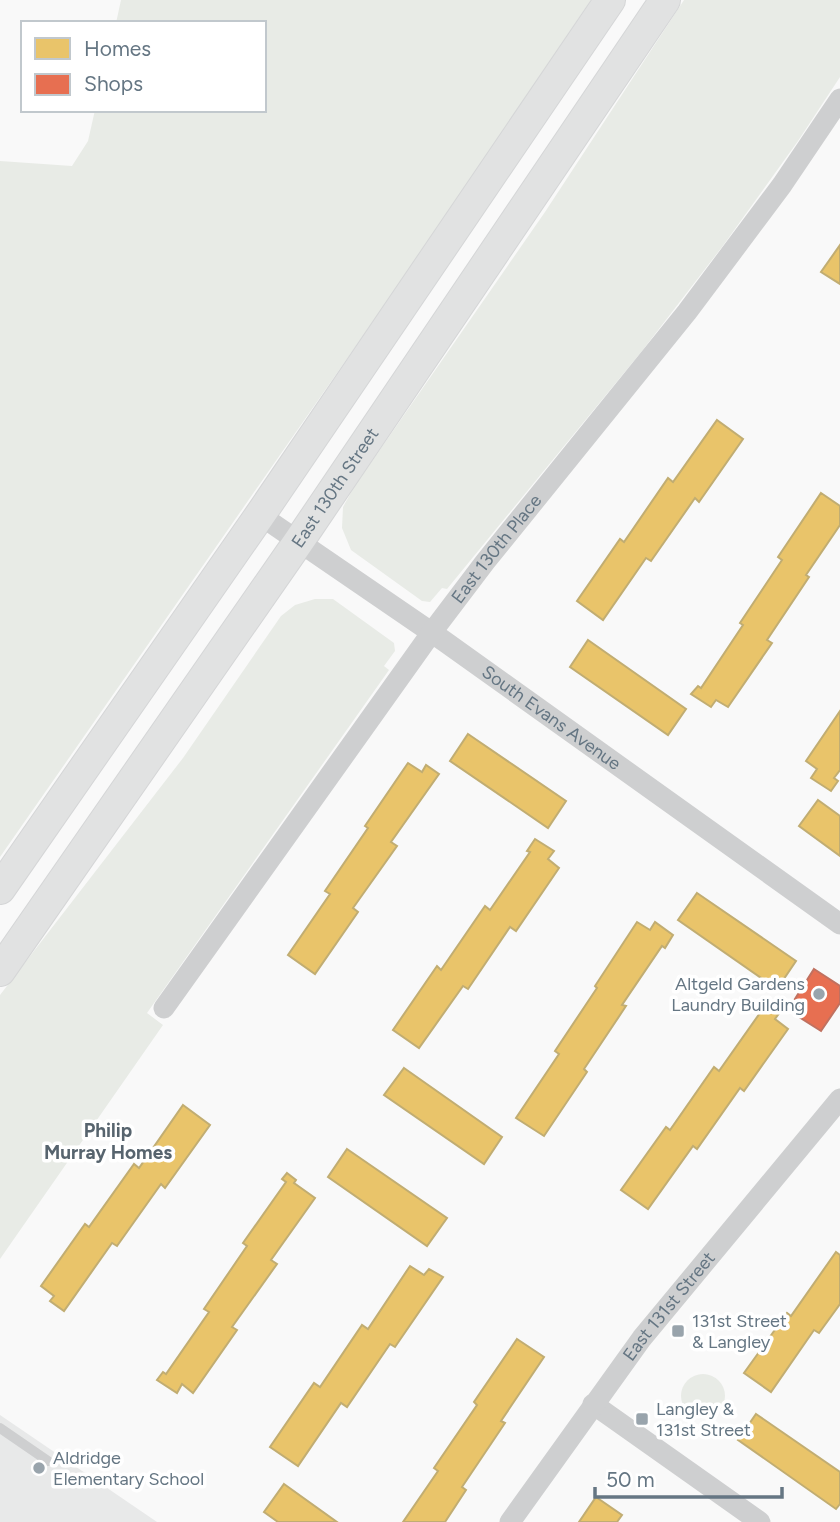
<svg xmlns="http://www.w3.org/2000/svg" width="840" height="1522" font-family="Figtree,sans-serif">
  <rect width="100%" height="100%" fill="#f9f9f9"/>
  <path fill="#e8e9e9" d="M0 1415 157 1522H0Z"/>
  <g fill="#e8ebe6">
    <path d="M121 0H591L399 284 0 857V161L72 166 88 141 95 110H264V23H116Z"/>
    <path d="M684 0H840V77L798 141 722 247 642 351 447 589 442 588 430 602 422 601 351 550 342 528 343 507 354 487 545 212Z"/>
    <path d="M315 599H333L394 643 395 651 384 666 389 670 147 1013 163 1025 0 1259V995L183 758 281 616 295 605Z"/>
    <circle cx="703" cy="1396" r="22"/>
  </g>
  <g fill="#e9c46a" stroke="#c1ad72" stroke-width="2">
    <path d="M840 245V284L821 272Z"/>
    <path d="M717 420 743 439 699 502 695 498 651 561 646 558 603 620 577 601 620 539 624 542 668 478 673 482Z"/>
    <path d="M821 493 840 506V525L806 575 809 577 767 640 772 643 728 707 716 700 711 707 691 694 698 686 701 688 743 625 740 623 782 560 778 557Z"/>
    <path d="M588 640 686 709 668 735 570 667Z"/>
    <path d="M840 711V770L834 778 838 781 831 791 811 778 817 769 806 761Z"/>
    <path d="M468 734 566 801 548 828 450 761Z"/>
    <path d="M408 763 422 772 426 765 439 774 391 842 397 846 353 908 358 912 315 974 288 955 330 894 325 891 368 828 365 826Z"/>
    <path d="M818 800 840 816V856L799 826Z"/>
    <path d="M535 839 554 851 548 859 559 868 516 931 510 927 468 989 463 986 419 1048 393 1030 437 966 441 970 485 906 490 910 530 852 527 851Z"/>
    <path d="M697 893 796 961 777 989 678 920Z"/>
    <path d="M637 922 650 930 655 922 673 935 665 948 662 946 622 1005 626 1006 584 1069 587 1072 544 1136 516 1118 559 1054 555 1051 597 988 595 986Z"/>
    <path d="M767 1003 780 1012 775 1019 788 1029 744 1091 740 1088 697 1149 693 1146 648 1209 621 1190 666 1127 670 1130 714 1067 719 1071Z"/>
    <path d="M404 1068 502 1137 484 1164 384 1095Z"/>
    <path d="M183 1105 210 1125 165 1188 161 1184 117 1246 112 1243 64 1311 50 1301 54 1296 41 1286 85 1224 89 1227 134 1164 139 1168Z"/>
    <path d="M347 1149 447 1218 427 1246 328 1177Z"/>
    <path d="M287 1173 296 1180 294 1183 315 1198 271 1260 277 1264 232 1327 237 1330 193 1393 182 1384 177 1393 157 1380 163 1372 166 1374 209 1312 204 1309 247 1246 243 1243 286 1182 282 1179Z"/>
    <path d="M836 1252 840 1255V1304L819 1333 814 1330 771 1392 744 1373 787 1313 791 1316Z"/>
    <path d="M410 1266 424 1275 429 1269 443 1277 395 1347 390 1344 347 1407 341 1403 298 1466 270 1447 314 1383 320 1387 362 1325 368 1329Z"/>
    <path d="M517 1339 544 1357 501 1421 505 1423 462 1487 466 1490 445 1522H403L438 1471 434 1468 477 1405 474 1402Z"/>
    <path d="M756 1414 840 1472V1504L836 1509 738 1440Z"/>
    <path d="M284 1484 337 1522H278L264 1512Z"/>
    <path d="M596 1497 622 1515 617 1522H579Z"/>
  </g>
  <path fill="#e76f51" stroke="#c07160" stroke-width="2" d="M814 969 840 986V1003L821 1031 788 1010Z"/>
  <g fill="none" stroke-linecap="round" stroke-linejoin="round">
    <g stroke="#d5d6d7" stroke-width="32">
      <g id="secondary">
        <path d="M0 889 260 515 610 0"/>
        <path id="s4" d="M0 971 299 541 665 0"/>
      </g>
    </g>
    <path stroke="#cecfd0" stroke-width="10" d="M0 1428 48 1461"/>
    <g stroke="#cecfd0" stroke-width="21">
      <path id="s1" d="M260 515 444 641 840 924"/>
      <path id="s2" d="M164 1008 432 632 485 562 687 312 782 185 840 99"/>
      <path d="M593 1404 760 1522"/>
      <path id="s3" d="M510 1522 642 1338 840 1099"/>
    </g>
    <use href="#secondary" stroke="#e1e2e2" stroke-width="30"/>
  </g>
  <g fill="#99a4ac" stroke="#fff" stroke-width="2.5">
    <circle cx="819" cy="994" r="7"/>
    <rect x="671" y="1324" width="14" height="14" rx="3.5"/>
    <rect x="635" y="1412" width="14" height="14" rx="3.5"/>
    <circle cx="39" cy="1468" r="7"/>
  </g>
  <g text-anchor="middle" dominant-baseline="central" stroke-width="7" stroke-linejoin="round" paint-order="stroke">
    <g font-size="18" fill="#657683" stroke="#fff">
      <text stroke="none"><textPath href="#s4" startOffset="588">East 130th Street</textPath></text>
      <text stroke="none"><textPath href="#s2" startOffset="567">East 130th Place</textPath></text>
      <text stroke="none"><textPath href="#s1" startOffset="355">South Evans Avenue</textPath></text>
      <text stroke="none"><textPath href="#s3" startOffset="268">East 131st Street</textPath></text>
    </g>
    <g font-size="18" fill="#657683" stroke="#fff" text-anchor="start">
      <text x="805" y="984" text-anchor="end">Altgeld Gardens<tspan x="805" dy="21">Laundry Building</tspan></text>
      <text x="692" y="1321">131st Street<tspan x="692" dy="21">&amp; Langley</tspan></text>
      <text x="656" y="1409">Langley &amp;<tspan x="656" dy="21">131st Street</tspan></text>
      <text x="53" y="1458">Aldridge<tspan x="53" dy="21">Elementary School</tspan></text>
    </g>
    <g font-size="19" font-weight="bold" fill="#57646e" stroke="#fff">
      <text x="108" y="1130">Philip<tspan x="108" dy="22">Murray Homes</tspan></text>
    </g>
  </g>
  <rect x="21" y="21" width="245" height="91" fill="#ffffff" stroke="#c1c8cd" stroke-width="2"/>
  <rect x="35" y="38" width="35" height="21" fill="#e9c46a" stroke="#c1c8cd" stroke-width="2"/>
  <text x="84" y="56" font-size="21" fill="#657683">Homes</text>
  <rect x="35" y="74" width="35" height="21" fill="#e76f51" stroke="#c1c8cd" stroke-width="2"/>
  <text x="84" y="91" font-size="21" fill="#657683">Shops</text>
  <path d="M595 1487v10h187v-10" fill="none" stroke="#657683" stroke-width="3.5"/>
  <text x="606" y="1487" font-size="21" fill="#657683" stroke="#ffffff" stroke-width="5" paint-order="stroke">50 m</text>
</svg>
